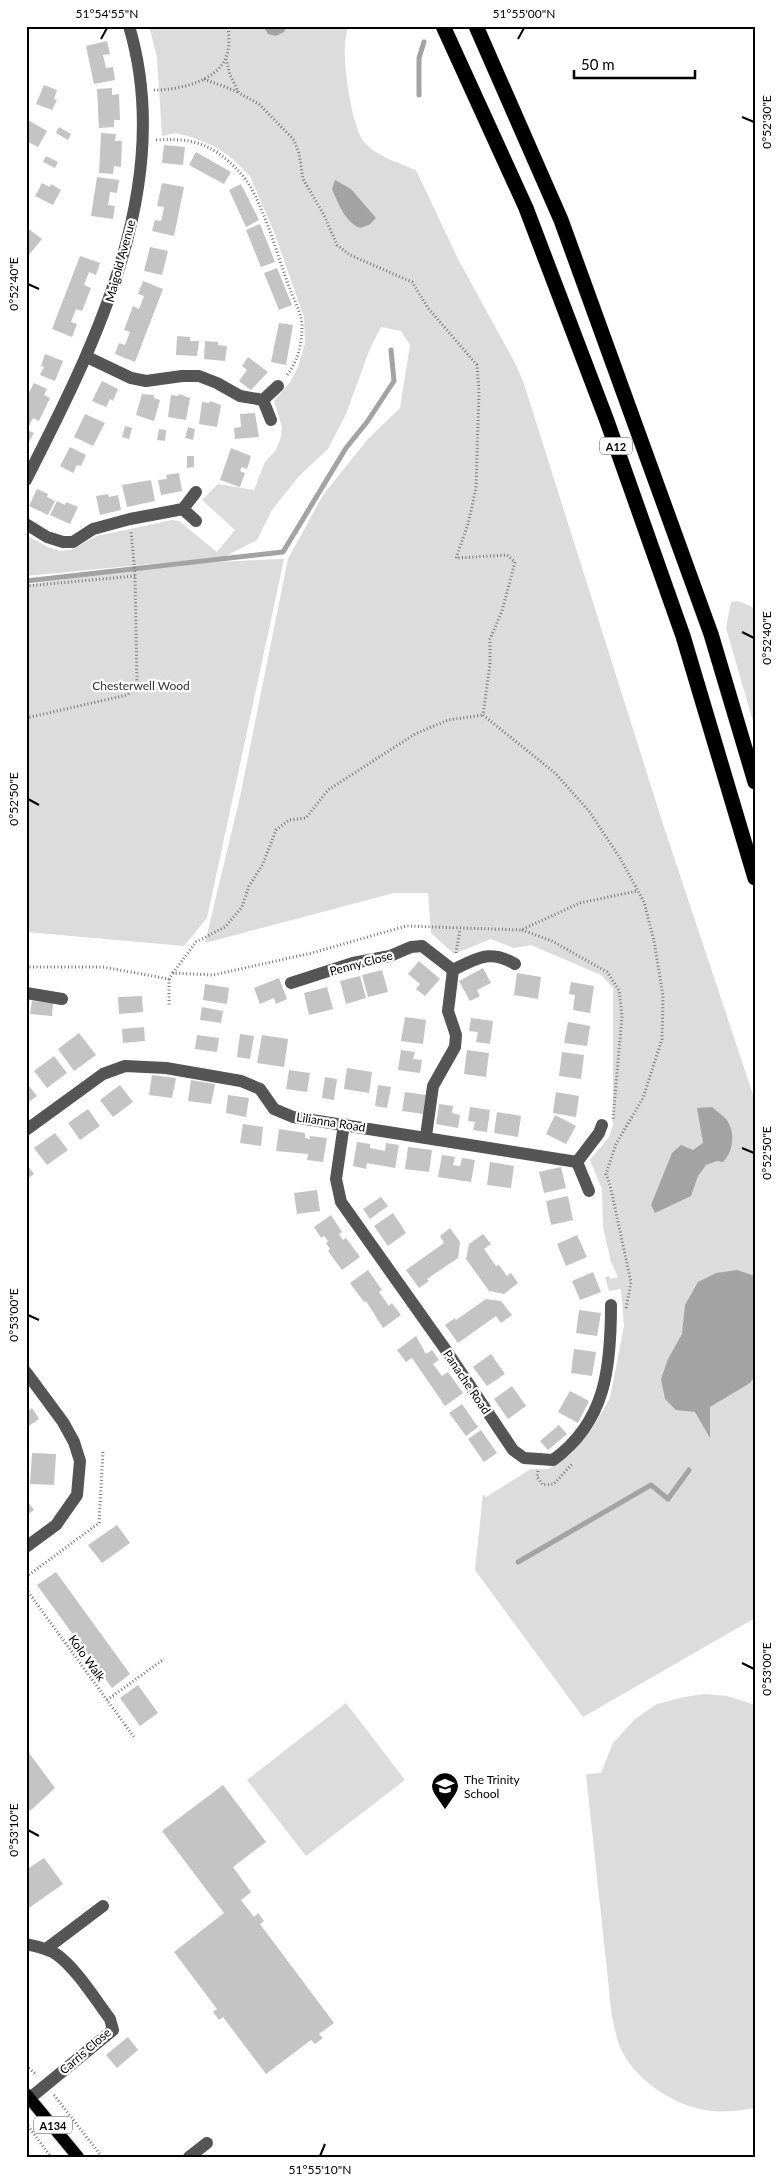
<svg xmlns="http://www.w3.org/2000/svg" width="781" height="2183" font-family="Lato,sans-serif">
  <rect width="100%" height="100%" fill="#fff"/>
  <g fill="#dcdcdc">
    <path d="M149 26H348C347 33 345 39 345 45 343 65 352 130 365 143 378 157 399 163 416 170L458 259 516 365 524 384 662 821 755 1101V1618L583 1717 475 1570 483 1494 486 1497 531 1469H548L571 1454 594 1426 610 1398 624 1326 621 1289 609 1291 605 1277 609 1276 610 1279 618 1277 611 1262 603 1227 602 1189 590 1160 609 1137 613 1125V988L601 975 531 945 514 948 491 939 454 954 431 933 428 893H394L205 943 240 797 288 559 323 495 367 440 400 408 410 345 401 331 381 327 369 351 346 414 328 449 299 476 272 510 257 540 224 557 26 576V535L48 547 60 551 71 550 97 536 172 520 179 521 217 552 235 530 202 500 218 484 254 490 265 462 276 450 281 437 282 427 274 401 290 382 298 367 305 343 304 317 274 232 250 176 232 158 214 146 194 138 176 133 162 136 157 57Z"/>
    <path d="M284 559 207 918 184 946 26 932V585C112 571 197 561 284 559Z"/>
    <path d="M738 601 755 608V728L726 628 731 602Z"/>
    <path d="M705 1694 727 1696 755 1705V2108C738 2111 721 2113 705 2110 671 2104 634 2079 620 2047 616 2038 615 2027 612 2017L586 1774 601 1773 613 1743 635 1719 657 1704 684 1697Z"/>
    <path d="M346 1703 405 1780 306 1856 247 1780Z"/>
  </g>
  <g fill="#a3a3a3">
    <path d="M263 26H287L284 32 276 36 268 34Z"/>
    <path d="M335 180 351 189 376 218 369 225 360 228C345 222 338 203 332 189Z"/>
    <path d="M712 1107C716 1111 721 1114 725 1118 736 1130 734 1151 723 1162L717 1161 706 1165 698 1176 691 1196 655 1213 651 1205 672 1153 681 1145 693 1150 703 1143 697 1108Z"/>
    <path d="M737 1270 755 1276V1376L750 1383 710 1407V1438L695 1412 676 1410 665 1399 661 1379 668 1359 682 1334 685 1305 698 1282 716 1273Z"/>
  </g>
  <g fill="none" stroke-linecap="round" stroke-linejoin="round">
    <g stroke="#a3a3a3" stroke-width="5">
      <path d="M419 95V58L424 42"/>
      <path d="M26 581 283 552 346 448 367 422 394 381 391 350"/>
      <path d="M518 1562 651 1485 668 1499 689 1470"/>
    </g>
  </g>
  <g fill="#c4c4c4">
    <path d="M107 41 110 54 103 55 106 68 113 67 115 80 94 84 86 46Z"/>
    <path d="M44 85 57 90 54 99 57 100 52 110 36 104Z"/>
    <path d="M112 88V95L119 94 120 120H114V127L99 128 97 89Z"/>
    <path d="M28 120 47 131 38 147 26 141Z"/>
    <path d="M59 127 71 134 68 140 56 133Z"/>
    <path d="M101 133 116 134 115 141H122L121 167 114 166 113 174 99 173Z"/>
    <path d="M164 145 185 147 183 165 162 163Z"/>
    <path d="M196 152 231 172 224 184 189 165Z"/>
    <path d="M46 156 58 162 55 168 43 162Z"/>
    <path d="M97 177 119 180 117 193 110 192 108 205 115 206 113 219 91 216Z"/>
    <path d="M42 183 50 187 51 184 61 190 53 205 35 196Z"/>
    <path d="M162 183 184 187 174 236 152 231 155 220 161 221 163 213 164 207 157 206Z"/>
    <path d="M241 184 259 220 246 227 229 190Z"/>
    <path d="M260 224 275 262 261 267 246 230Z"/>
    <path d="M26 227 42 239 28 256 26 254Z"/>
    <path d="M150 247 168 251 162 275 144 271Z"/>
    <path d="M80 256 100 263 96 275 89 272 84 285 91 288 82 311 76 309 71 322 77 324 72 337 52 329Z"/>
    <path d="M277 268 292 305 279 310 264 273Z"/>
    <path d="M143 281 163 289 135 362 115 354 119 343 125 345 130 332 124 330 133 306 139 309 144 296 138 294Z"/>
    <path d="M279 323 293 325 286 365 271 362Z"/>
    <path d="M177 336 190 337V341H199L197 356 176 355Z"/>
    <path d="M205 341 218 342V345L227 346 225 361 204 359Z"/>
    <path d="M45 354 63 361 55 381 40 375 44 367 41 366Z"/>
    <path d="M248 357 268 372 251 390 239 381 247 370 242 366Z"/>
    <path d="M102 381 118 389 113 401 110 399 106 407 92 401Z"/>
    <path d="M34 383 47 389 44 395 50 398 39 421 33 418 27 430 34 433 26 447V398Z"/>
    <path d="M142 394 154 395V398L160 400 154 421 136 415Z"/>
    <path d="M179 394 190 398 186 420 168 417 171 395 178 396Z"/>
    <path d="M210 401 221 405 217 427 199 424 202 402 209 403Z"/>
    <path d="M255 413 259 437 235 439 234 428 241 427 240 414Z"/>
    <path d="M85 414 105 423 93 446 74 437Z"/>
    <path d="M125 426 132 428 129 439 122 437Z"/>
    <path d="M188 427 195 429 193 440 185 438Z"/>
    <path d="M159 429 166 430 165 441 157 440Z"/>
    <path d="M70 447 86 455 81 466 77 465 73 473 60 466Z"/>
    <path d="M231 448 251 456 247 469 242 467 240 471 245 473 240 487 220 480Z"/>
    <path d="M187 456H194V467L187 468Z"/>
    <path d="M179 473 182 491 161 495 158 480 167 479 166 475Z"/>
    <path d="M151 480 155 501 127 507 122 485Z"/>
    <path d="M37 489 48 494 47 497 55 501 48 515 29 506Z"/>
    <path d="M108 494 109 497 118 495 121 510 100 515 96 496Z"/>
    <path d="M57 501 65 505 66 502 78 507 70 524 50 515Z"/>
    <path d="M419 961 440 979 425 996 416 989 420 984 408 974Z"/>
    <path d="M483 968 491 983 477 990 480 996 470 1001 459 981Z"/>
    <path d="M382 970 388 992 368 997 362 975Z"/>
    <path d="M517 973 541 977 538 999 514 995Z"/>
    <path d="M360 976 366 998 346 1004 340 981Z"/>
    <path d="M279 978 287 999 276 1004 274 998 260 1004 254 988Z"/>
    <path d="M571 982 594 986 590 1013 573 1010 575 995 569 994Z"/>
    <path d="M205 984 229 988 227 1004 203 1000Z"/>
    <path d="M327 987 333 1009 309 1015 304 993Z"/>
    <path d="M142 996 143 1012 119 1014 118 997Z"/>
    <path d="M32 1001 53 1003 52 1016 30 1014Z"/>
    <path d="M202 1007 223 1011 221 1023 200 1020Z"/>
    <path d="M405 1017 426 1020 423 1044 401 1041Z"/>
    <path d="M471 1018 493 1021 490 1044 476 1042 478 1032 469 1031Z"/>
    <path d="M568 1022 590 1026 587 1046 564 1043Z"/>
    <path d="M144 1027 145 1041 123 1043 122 1029Z"/>
    <path d="M79 1033 96 1055 74 1071 58 1049Z"/>
    <path d="M240 1034 254 1036 250 1059 237 1057Z"/>
    <path d="M197 1035 219 1038 217 1052 195 1049Z"/>
    <path d="M262 1035 288 1039 284 1067 257 1063Z"/>
    <path d="M401 1050 415 1052 413 1059 422 1060 420 1073 398 1070Z"/>
    <path d="M467 1050 489 1053 486 1077 464 1074Z"/>
    <path d="M562 1052 584 1055 581 1079 559 1076Z"/>
    <path d="M54 1056 67 1073 47 1088 34 1071Z"/>
    <path d="M347 1068 372 1072 369 1093 344 1089Z"/>
    <path d="M289 1070 310 1073 307 1092 286 1089Z"/>
    <path d="M152 1075 176 1078 172 1098 149 1095Z"/>
    <path d="M325 1077 337 1079 334 1100 322 1098Z"/>
    <path d="M191 1080 215 1084 211 1104 188 1101Z"/>
    <path d="M26 1082 37 1096 26 1104Z"/>
    <path d="M120 1085 133 1102 113 1117 100 1100Z"/>
    <path d="M378 1085 391 1087 387 1108 375 1106Z"/>
    <path d="M405 1092 426 1095 423 1114 402 1111Z"/>
    <path d="M556 1092 579 1096 576 1117 553 1113Z"/>
    <path d="M228 1095 249 1098 246 1117 226 1113Z"/>
    <path d="M439 1104 453 1106 452 1113 460 1115 458 1128 436 1124Z"/>
    <path d="M470 1107 490 1110 487 1132 473 1130 475 1122 468 1121Z"/>
    <path d="M88 1109 100 1126 80 1140 68 1123Z"/>
    <path d="M497 1112 521 1116 518 1137 494 1133Z"/>
    <path d="M555 1115 576 1126 566 1144 546 1134Z"/>
    <path d="M243 1124 263 1127 261 1146 240 1143Z"/>
    <path d="M279 1129 305 1133V1138L310 1139V1136L327 1138 323 1162 307 1160 308 1154 276 1151Z"/>
    <path d="M55 1133 68 1150 47 1165 34 1148Z"/>
    <path d="M357 1142 370 1144V1148L385 1151 386 1143 399 1145 395 1168 367 1163 366 1169 353 1166Z"/>
    <path d="M408 1147 432 1150 429 1172 405 1169Z"/>
    <path d="M442 1155 455 1157 453 1165 460 1166 462 1158 475 1160 471 1182 438 1177Z"/>
    <path d="M490 1162 514 1166 511 1188 487 1185Z"/>
    <path d="M26 1163 34 1174 26 1180Z"/>
    <path d="M561 1167 566 1188 544 1193 539 1172Z"/>
    <path d="M317 1190 320 1211 297 1214 294 1193Z"/>
    <path d="M568 1196 573 1220 551 1225 546 1201Z"/>
    <path d="M381 1197 388 1206 370 1219 363 1209Z"/>
    <path d="M393 1213 406 1233 388 1246 374 1226Z"/>
    <path d="M331 1215 342 1232 339 1234 343 1240 346 1238 360 1257 342 1270 328 1251 330 1249 326 1243 328 1241 324 1236 321 1238 314 1227Z"/>
    <path d="M450 1228 460 1242 458 1258 427 1279 429 1281 419 1288 406 1270 444 1243 440 1236Z"/>
    <path d="M483 1234 491 1244 484 1249 496 1266 499 1265 507 1276 511 1273 518 1283 504 1294 489 1291 466 1259 469 1244Z"/>
    <path d="M577 1235 587 1257 566 1266 557 1244Z"/>
    <path d="M368 1270 382 1290 379 1292 389 1306 392 1303 401 1315 383 1328 366 1301 364 1302 350 1283Z"/>
    <path d="M593 1272 601 1292 580 1300 572 1281Z"/>
    <path d="M486 1299 501 1301 512 1315 501 1323 496 1316 458 1343 445 1325 455 1318 456 1320Z"/>
    <path d="M579 1310 601 1313 597 1336 576 1333Z"/>
    <path d="M416 1336 426 1354 432 1350 439 1360 433 1364 442 1376 448 1372 463 1393 445 1406 412 1358 406 1362 397 1350Z"/>
    <path d="M574 1349 596 1352 592 1376 571 1373Z"/>
    <path d="M491 1354 505 1374 487 1386 473 1367Z"/>
    <path d="M512 1386 526 1406 508 1419 494 1399Z"/>
    <path d="M570 1391 589 1401 578 1423 558 1412Z"/>
    <path d="M462 1404 478 1427 466 1436 449 1413Z"/>
    <path d="M26 1406 29 1410 32 1408 39 1419 26 1428Z"/>
    <path d="M559 1425 567 1434 548 1450 540 1441Z"/>
    <path d="M481 1430 497 1453 484 1462 468 1439Z"/>
    <path d="M32 1453 56 1454 54 1485 30 1484Z"/>
    <path d="M26 1499 34 1510 26 1516Z"/>
    <path d="M117 1525 130 1543 102 1563 88 1545Z"/>
    <path d="M56 1572 130 1674 112 1688 37 1585Z"/>
    <path d="M138 1685 158 1713 140 1726 120 1698Z"/>
    <path d="M26 1749 55 1788 30 1811 28 1808 26 1810Z"/>
    <path d="M223 1785 266 1842 233 1867 251 1892 241 1900 254 1917 258 1913 264 1921 260 1924 334 2023 319 2034 323 2038 315 2044 311 2040 266 2074 223 2017 219 2020 213 2012 217 2009 174 1952 224 1913 162 1831Z"/>
    <path d="M44 1858 63 1884 26 1910V1870Z"/>
    <path d="M128 2037 138 2050 117 2068 106 2055Z"/>
  </g>
  <g fill="none" stroke-linecap="round" stroke-linejoin="round">
    <g stroke="#dbdbdb" stroke-width="14">
      <path id="major" d="M26 2094 78 2157"/>
    </g>
    <g stroke="#dbdbdb" stroke-width="16">
      <g id="highway">
        <path d="M443 26 526 208 607 421 683 636 755 878"/>
        <path d="M476 26 561 220 711 634 755 782"/>
      </g>
    </g>
    <g stroke="#777" stroke-width="3" stroke-dasharray="1 2.5" stroke-linecap="butt">
      <path d="M226 59 230 75 239 93 259 104 294 140 299 153 303 179 324 215 337 245 350 255 412 282 428 308 477 365 479 391 476 488 468 524 456 558 507 555 515 562 502 611 490 639V664L483 715 555 773 589 811 620 858 644 902 654 941 663 996 662 1039 643 1098 616 1144 606 1174 610 1185 631 1282 626 1309"/>
      <path d="M204 79 238 92"/>
      <path d="M154 90C177 90 217 82 226 57 230 48 229 36 228 26"/>
      <path d="M156 140C184 138 205 141 227 160 236 168 244 176 250 186 268 218 277 255 290 289 294 300 302 314 302 326 302 344 298 361 287 375"/>
      <path d="M26 586 135 576"/>
      <path d="M26 718 127 695 137 685 135 574 131 531"/>
      <path d="M522 930 552 941 607 972 619 990 622 1016 613 1119"/>
      <path d="M456 953 460 929"/>
      <path d="M26 967H103L169 979 173 973 213 975 312 953 406 926 521 930 580 903 637 891"/>
      <path d="M173 973 196 942 225 927 242 907 249 886 263 864 276 830 289 820 306 818 328 790 415 734 448 720 483 715"/>
      <path d="M169 979V1007"/>
      <path d="M538 1471 537 1477 543 1485 554 1484 572 1464"/>
      <path d="M26 1577 99 1523 103 1451"/>
      <path d="M26 1589 134 1737"/>
      <path d="M107 1700 164 1659"/>
      <path d="M26 2066 37 2075"/>
      <path d="M54 2095 102 2157"/>
      <path d="M26 2123 51 2157"/>
    </g>
    <g stroke="#555" stroke-width="12">
      <path d="M87 357 131 378 146 381 182 376H199L217 383 240 396 263 400 271 420"/>
      <path d="M263 400 278 386"/>
      <path d="M26 480C96 343 176 183 129 26"/>
      <path d="M183 509 196 521"/>
      <path d="M26 524 47 537 63 542H73L93 529 130 519 183 509 196 492"/>
      <path d="M291 983 353 963 390 956 411 947 422 946 453 970C477 958 490 949 515 964"/>
      <path d="M26 993 62 999"/>
      <path d="M344 1124 336 1179 341 1202 448 1353 513 1450 524 1458 553 1460C606 1422 611 1367 611 1305"/>
      <path d="M26 1130 103 1074 125 1066 166 1068 241 1081 260 1089 274 1109 293 1117 577 1162"/>
      <path d="M426 1136 433 1086 455 1047 456 1035 448 1011 453 970"/>
      <path d="M577 1162 599 1133 602 1125"/>
      <path d="M577 1162 589 1191"/>
      <path d="M26 1372 63 1422 74 1442 80 1461 77 1495 56 1525 26 1547"/>
      <path d="M26 1944C36 1946 47 1948 56 1954 76 1968 95 1999 110 2019L113 2030 30 2098"/>
      <path d="M46 1949 103 1906"/>
      <path d="M189 2157 207 2143"/>
    </g>
    <use href="#major" stroke="#000" stroke-width="12"/>
    <use href="#highway" stroke="#000" stroke-width="15"/>
  </g>
  <path fill="none" stroke="#000" stroke-width="2" d="M101 39 107 28M518 39 524 28M742 117 754 122M28 284 39 289M742 632 754 638M28 799 39 805M742 1148 754 1153M28 1315 39 1320M742 1663 754 1669M28 1830 39 1836M320 2156 325 2144"/>
  <defs>
    <g id="school-pin" transform="scale(1.4375)"><path d="M0 17L-7.5 6A9.5 9.5 0 1 1 7.5 6Z" fill="#000" stroke="#fff"/><path d="M0-5L7-2L0 1L-7-2ZM-4 1L0 2.5L4 1V4Q0 6-4 4Z" fill="#fff"/></g>
  </defs>
  <g fill-rule="evenodd">
    <use href="#school-pin" x="445" y="1786"/>
  </g>
  <g text-anchor="middle" dominant-baseline="central" stroke-width="4.5" stroke-linejoin="round" paint-order="stroke">
    <g fill="#fff" stroke="#4c4c4c" stroke-width="1">
      <rect x="600" y="437.5" width="32" height="17" rx="4"/>
      <rect x="34" y="2116.5" width="38" height="17" rx="4"/>
    </g>
    <g font-size="11" font-weight="bold" fill="#000">
      <text x="616" y="446">A12</text>
      <text x="53" y="2125">A134</text>
    </g>
    <g font-size="12" fill="#000" stroke="#fff">
      <text transform="translate(120 261) rotate(-75)">Maigold Avenue</text>
      <text transform="translate(361 963) rotate(-15)">Penny Close</text>
      <text transform="translate(331 1122) rotate(9)">Lilianna Road</text>
      <text transform="translate(467 1382) rotate(56)">Panache Road</text>
      <text transform="translate(87 1658) rotate(54)">Kolo Walk</text>
      <text transform="translate(85 2051) rotate(-41)">Carris Close</text>
    </g>
    <g font-size="12" fill="#333" stroke="#fff">
      <text x="141" y="685">Chesterwell Wood</text>
    </g>
    <g font-size="12" fill="#000" stroke="#fff" text-anchor="start">
      <text x="464" y="1779">The Trinity<tspan x="464" dy="14">School</tspan></text>
    </g>
  </g>
  <rect width="781" height="2183" fill="none" stroke="#ffffff" stroke-width="55"/>
  <path d="M574 70v8h121v-8" fill="none" stroke="#000000" stroke-width="2.5"/>
  <text x="581" y="70" font-size="15" fill="#000000" stroke="#ffffff" stroke-width="4" paint-order="stroke">50 m</text>
  <rect x="28" y="28" width="726" height="2128" fill="none" stroke="#000" stroke-width="2"/>
  <g font-size="12" text-anchor="middle" fill="#000">
    <text x="107" y="18">51°54'55"N</text>
    <text x="524" y="18">51°55'00"N</text>
    <text transform="translate(767 122) rotate(-90)" y="4">0°52'30"E</text>
    <text transform="translate(14 284) rotate(-90)" y="4">0°52'40"E</text>
    <text transform="translate(767 638) rotate(-90)" y="4">0°52'40"E</text>
    <text transform="translate(14 799) rotate(-90)" y="4">0°52'50"E</text>
    <text transform="translate(767 1153) rotate(-90)" y="4">0°52'50"E</text>
    <text transform="translate(14 1315) rotate(-90)" y="4">0°53'00"E</text>
    <text transform="translate(767 1669) rotate(-90)" y="4">0°53'00"E</text>
    <text transform="translate(14 1830) rotate(-90)" y="4">0°53'10"E</text>
    <text x="320" y="2174">51°55'10"N</text>
  </g>
</svg>
